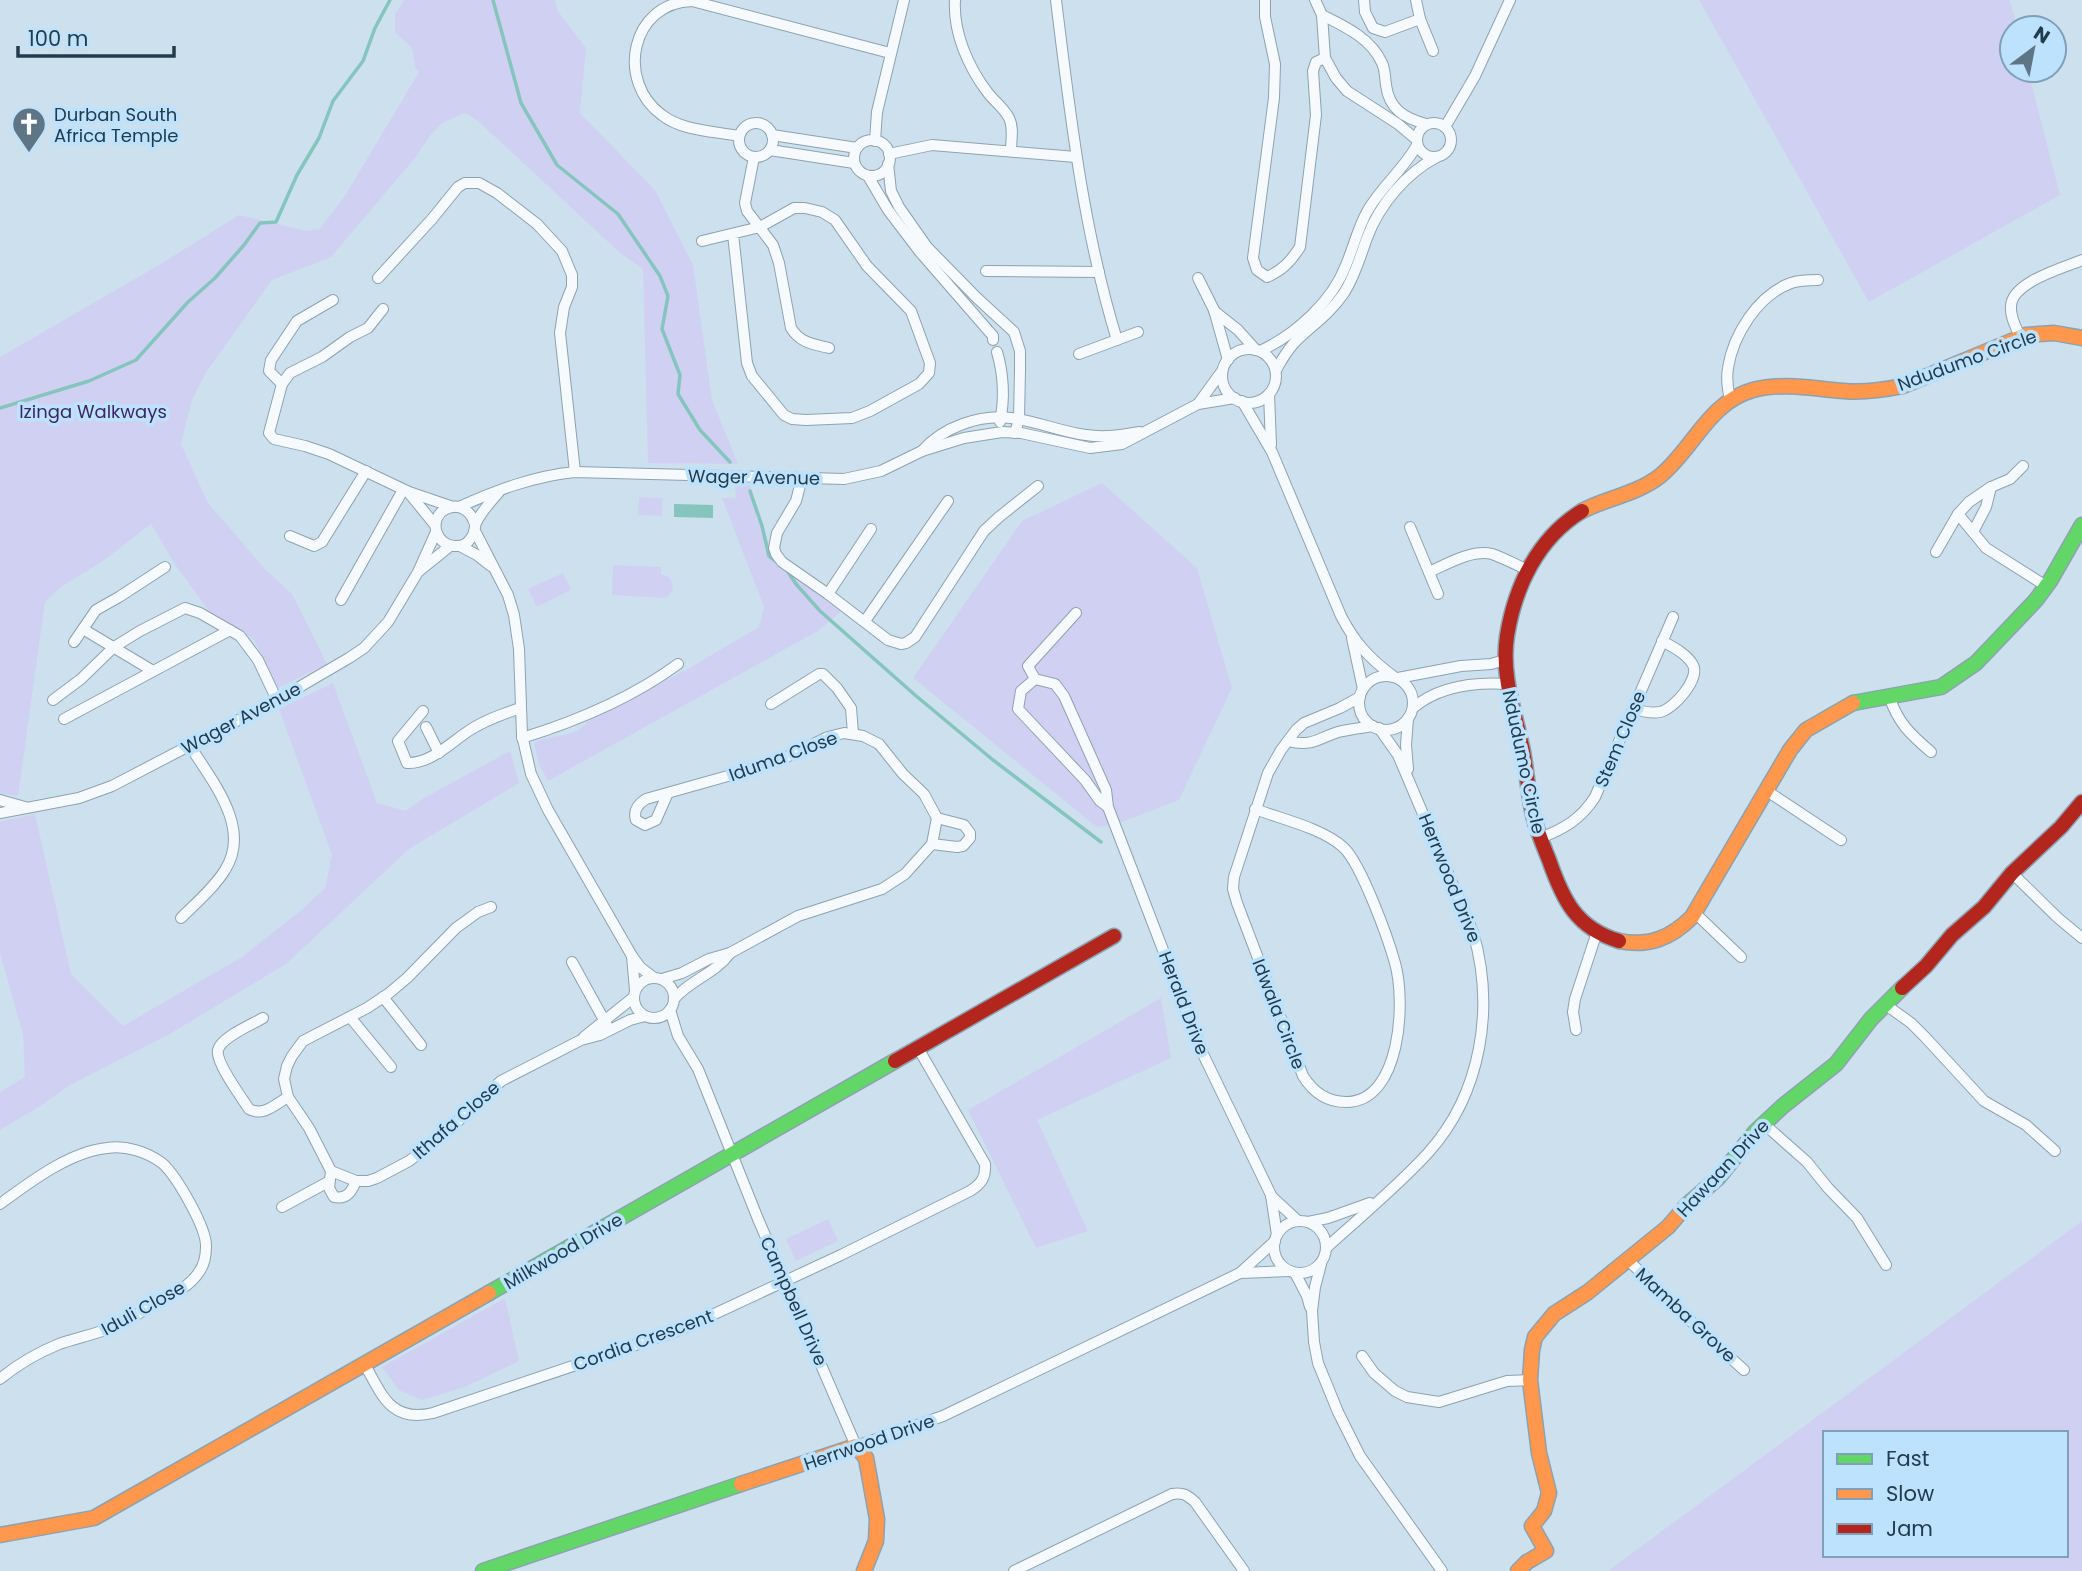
<svg xmlns="http://www.w3.org/2000/svg" width="2082" height="1571" font-family="Poppins,sans-serif">
  <rect width="100%" height="100%" fill="#cce0ee"/>
  <g fill="#d0d1f2" fill-rule="evenodd">
    <path d="M404 0H555L557 10 586 48 580 113 655 190 693 265 712 400 738 464 648 463 643 269 619 252 478 121 465 113 442 123 432 133 415 158 331 257 272 280 205 374 192 400 181 444 208 503 265 569 292 594 327 664 278 688 254 640 208 610 174 563 151 524 103 561 61 587 45 602 18 796 0 793V357L159 265 239 215 306 231 320 229 346 194 419 72 415 67 412 48 395 32V14Z"/>
    <path d="M1699 0H2010L2017 28H2012V70H2028L2060 195 1869 302Z"/>
    <path d="M1102 483 1197 568 1232 688 1179 800 1116 824 1097 827 913 678 1022 521Z"/>
    <path d="M735 485H750L770 548 844 609 818 631 548 781 539 764 534 743C551 733 574 739 587 722L686 670 759 627 764 607 722 498H736Z"/>
    <path d="M639 497 663 498 662 516 638 515Z"/>
    <path d="M613 565 661 567V574L669 577C675 585 674 593 665 598L612 595Z"/>
    <path d="M563 573 571 590 537 607 528 589Z"/>
    <path d="M333 683 377 803 406 811 424 798 510 751 519 783 409 849 286 964 168 1035 70 1085 42 1105 0 1130V1092L25 1077 23 1035 0 953V822L35 814 71 974 123 1026 242 957 304 908 325 888 332 855 279 709Z"/>
    <path d="M1161 998 1171 1058 1037 1120 1088 1231 1036 1248 968 1110Z"/>
    <path d="M828 1219 838 1241 796 1261 786 1239Z"/>
    <path d="M2082 1221V1571H1608ZM1825 1433H2066V1555H1825Z"/>
    <path d="M505 1298 519 1361 465 1387 422 1400 399 1390 382 1367Z"/>
  </g>
  <path fill="#85c5be" d="M674 504 713 505V518L674 517Z"/>
  <g fill="none" stroke-linecap="round" stroke-linejoin="round">
    <g stroke="#85c5be" stroke-width="3.5">
      <path d="M493 0 521 103 557 165 618 214 660 276 668 296 662 329 680 375 678 394 700 430 730 462"/>
      <path d="M0 408 89 381 136 360 188 302 215 278 244 245 260 223 276 222 297 175 319 138 333 101 363 61 375 28 390 0"/>
      <path d="M750 491 762 526 769 556 777 562"/>
      <path d="M788 572 796 584 820 611 915 695 993 760 1101 842"/>
    </g>
    <g stroke="#8da2b0" stroke-width="12">
      <g id="street">
        <path d="M955 0C953 32 968 67 988 93 994 101 1004 108 1009 118 1014 128 1011 140 1011 151"/>
        <path d="M1056 0C1070 114 1083 229 1117 340"/>
        <path d="M1265 0V17L1275 64 1274 98 1253 258 1257 270 1267 277C1283 270 1291 261 1300 247L1316 115 1313 71 1316 62 1325 58"/>
        <path d="M1315 0 1322 15 1325 58 1336 78 1347 91 1398 124 1417 140"/>
        <path d="M1364 0 1365 12 1373 28 1385 32 1420 19 1416 0"/>
        <path d="M1322 15C1344 26 1371 38 1382 63 1385 69 1385 78 1386 85 1389 109 1404 118 1426 124"/>
        <path d="M1420 19 1433 51"/>
        <circle cx="756" cy="140" r="17"/>
        <circle cx="1434" cy="140" r="17"/>
        <path d="M1445 127 1475 76 1510 0"/>
        <path d="M772 135 857 148"/>
        <path d="M739 136C714 131 682 131 662 115 616 82 630 3 692 1L890 53"/>
        <circle cx="872" cy="158" r="18"/>
        <path d="M875 141 877 112 904 0"/>
        <path d="M770 150 854 163"/>
        <path d="M889 154 932 145 1076 157"/>
        <path d="M754 157 745 203 747 211 773 245 779 263 791 328C800 343 813 344 829 348"/>
        <path d="M888 164 891 191 899 207 927 247 977 298 1014 332 1020 351V369L1019 419 1015 433"/>
        <path d="M868 176 888 210 920 252 993 336V340"/>
        <path d="M702 241 760 227 794 208H805L822 212 835 220 867 266 911 311 930 363 929 373 919 384 870 411 852 418 806 420 792 419 784 415 752 376 747 363 733 234"/>
        <path d="M986 271 1099 272"/>
        <path d="M378 278 432 219 458 187 465 183H479L497 193 537 224 562 251 572 275V287L564 307 560 333 575 472"/>
        <path d="M1198 278 1214 310 1228 360"/>
        <path d="M383 309 368 328 350 337 322 357 290 373 282 384 269 433 274 439 305 446 329 454 409 492 453 507"/>
        <path d="M1214 311 1238 330 1256 350"/>
        <path d="M2020 337C2016 327 2010 317 2011 306 2012 282 2063 268 2082 260"/>
        <circle cx="1249" cy="376" r="27"/>
        <path d="M1260 351C1295 335 1332 302 1346 265 1354 246 1358 227 1368 210 1382 186 1404 169 1417 145"/>
        <path d="M997 352C1004 376 1005 397 1000 422"/>
        <path d="M1079 354 1138 332"/>
        <path d="M1276 370C1281 361 1287 351 1294 343 1311 326 1330 314 1344 293 1355 276 1360 257 1367 238 1379 205 1406 173 1437 157"/>
        <path d="M282 384 269 371 271 360 297 321 333 300"/>
        <path d="M1269 394 1271 445"/>
        <path d="M1242 401 1272 452 1341 616C1355 643 1369 658 1393 676"/>
        <path d="M1730 401C1728 390 1726 379 1728 368 1733 335 1758 295 1791 283 1800 280 1809 280 1818 280"/>
        <path d="M1198 404 1222 371"/>
        <path d="M922 451C943 427 980 414 1011 418 1037 421 1061 432 1086 435 1104 438 1122 435 1140 432"/>
        <path d="M802 478 796 501 777 533 774 548 776 554 782 562 828 594 888 640 901 644 906 643 915 637 984 531 999 517 1038 486"/>
        <path d="M409 493 435 525"/>
        <path d="M459 507C497 490 534 476 575 472L844 479 881 471 922 451 964 438 1002 432 1021 433 1090 448 1122 444 1198 404 1235 398"/>
        <path d="M1958 514 1986 548 2046 586"/>
        <path d="M475 525C472 512 460 502 446 509 427 518 436 548 457 546 463 546 468 543 471 538 475 534 474 528 476 523 481 512 491 501 499 492"/>
        <path d="M1410 527 1438 594"/>
        <path d="M475 531 508 595 514 615 519 649 522 735 531 774 548 810 632 956 641 968 653 977"/>
        <path d="M1973 532 1986 507 1991 487"/>
        <path d="M290 536 314 546 322 542 366 471"/>
        <path d="M460 546 477 555 491 566"/>
        <path d="M1936 552 1958 514 1969 502 1991 487 2010 479 2023 466"/>
        <path d="M419 571 450 546"/>
        <path d="M1429 572C1447 564 1472 549 1492 554 1504 558 1516 565 1528 570"/>
        <path d="M828 594 871 529"/>
        <path d="M341 600 403 490"/>
        <path d="M865 621 948 501"/>
        <path d="M83 629 153 671"/>
        <path d="M1352 638 1363 689"/>
        <path d="M74 642 96 610 119 597 165 567"/>
        <circle cx="1386" cy="703" r="27"/>
        <path d="M1398 678 1461 666 1491 664 1505 660"/>
        <path d="M1035 679 1028 666 1076 613"/>
        <path d="M1889 696C1898 723 1910 734 1931 752"/>
        <path d="M53 700 81 679 114 647 140 631 185 608 200 613 240 636 258 660 277 700"/>
        <path d="M771 704 819 674H823L837 688 851 708 853 733"/>
        <path d="M1413 708C1439 686 1474 682 1507 684"/>
        <path d="M1633 708C1641 711 1651 714 1660 712 1674 709 1700 679 1693 665 1687 654 1673 647 1662 641"/>
        <path d="M423 711 398 741 407 763C431 764 451 742 470 730 485 720 503 714 520 708"/>
        <path d="M64 719 230 630"/>
        <path d="M426 727 439 753"/>
        <path d="M522 738C577 721 632 698 678 664"/>
        <path d="M1288 741C1312 747 1317 739 1338 732 1350 729 1361 728 1373 726"/>
        <path d="M1408 769 1406 745 1408 718"/>
        <path d="M1767 791 1841 840"/>
        <path d="M0 800 25 807"/>
        <path d="M1108 807 1100 801 1085 780 1018 709 1021 691 1035 679 1055 684 1064 696 1106 790 1108 807 1203 1054 1271 1195 1277 1235"/>
        <path d="M1255 809C1281 819 1322 828 1343 847 1361 863 1388 938 1395 963 1406 1002 1401 1102 1346 1102 1326 1102 1313 1092 1303 1076L1237 903 1233 889 1234 877 1268 773 1281 750 1296 730 1304 723 1340 708 1360 697"/>
        <path d="M0 813 79 798 112 786 277 700 349 658 364 648 388 622 418 572 436 532"/>
        <path d="M1540 838C1564 829 1581 819 1595 797L1673 617"/>
        <path d="M932 844 957 847 963 846 970 838V833L964 825 937 818"/>
        <path d="M2012 873 2058 918 2082 938"/>
        <path d="M491 907 478 912 456 928 407 978 388 994 367 1008 303 1041 292 1056 287 1066 284 1079 288 1097 309 1128 331 1171 356 1181H368L377 1178 409 1161 440 1138 501 1081 581 1040 600 1035 630 1020 645 1016"/>
        <path d="M1695 913 1741 957"/>
        <path d="M181 918C196 903 214 888 225 870 252 828 212 781 190 746"/>
        <path d="M632 956 635 990"/>
        <path d="M572 962 609 1029"/>
        <circle cx="654" cy="998" r="20"/>
        <path d="M662 979 682 973 709 959 730 953 798 916 882 889 905 874 932 844 937 818 924 794 903 774 879 744 863 736 844 733 828 737 774 763 646 799C638 804 633 810 636 820L645 825 656 820 667 795"/>
        <path d="M383 997 421 1045"/>
        <path d="M674 999C690 980 715 974 730 953"/>
        <path d="M1886 1005 1911 1023 1925 1037 1984 1101 2026 1125 2055 1151"/>
        <path d="M670 1010 678 1036 698 1069 758 1219 856 1446 943 1416 1240 1273 1275 1241"/>
        <path d="M350 1017 391 1067"/>
        <path d="M263 1018C253 1024 221 1037 218 1050 215 1062 242 1098 249 1109 263 1117 276 1104 288 1097"/>
        <path d="M1576 1030 1573 1012 1575 999 1597 932"/>
        <path d="M584 1037 634 997"/>
        <path d="M1764 1124 1807 1162 1828 1188 1857 1218 1886 1265"/>
        <path d="M331 1171 329 1188 334 1197C347 1200 352 1191 356 1181"/>
        <path d="M1271 1196 1298 1221"/>
        <path d="M0 1204C30 1182 69 1152 107 1148 126 1145 147 1152 162 1163 176 1175 207 1228 206 1247 206 1255 204 1265 199 1272 190 1286 175 1293 161 1300 144 1310 128 1321 110 1328 93 1335 76 1338 59 1344 37 1353 18 1364 0 1379"/>
        <path d="M282 1207 328 1182"/>
        <circle cx="1300" cy="1247" r="26"/>
        <path d="M1308 1222 1328 1218 1370 1203"/>
        <path d="M1326 1248C1360 1217 1397 1187 1428 1153 1482 1093 1495 1007 1473 932L1398 755 1379 728"/>
        <path d="M1627 1259 1704 1334 1744 1370"/>
        <path d="M1321 1264 1315 1287 1312 1311 1314 1342 1318 1363 1338 1412 1360 1456 1442 1571"/>
        <path d="M1240 1273 1290 1271"/>
        <path d="M1295 1273 1307 1296 1310 1307"/>
        <path d="M1362 1356 1374 1373 1395 1391 1407 1397 1439 1402 1507 1381 1530 1380"/>
        <path d="M365 1365C382 1395 391 1423 433 1413L680 1330 841 1255 970 1191C981 1184 986 1178 985 1164L918 1048"/>
        <path d="M1014 1571 1172 1494C1183 1492 1187 1495 1195 1502L1244 1571"/>
      </g>
    </g>
    <g stroke="#8da2b0" stroke-width="17">
      <g id="fast">
        <path d="M1853 703 1941 687 1976 663 2036 600 2050 581 2082 525"/>
        <path d="M1687 1205 1719 1177 1755 1132 1783 1106 1836 1064 1871 1019 1902 988"/>
        <path d="M489 1293 895 1061"/>
        <path d="M483 1571 741 1484"/>
      </g>
    </g>
    <g stroke="#8da2b0" stroke-width="17">
      <g id="slow">
        <path d="M1582 511C1607 498 1637 494 1660 476 1693 449 1709 402 1753 390 1783 382 1815 389 1844 391 1864 393 1883 390 1903 386L2026 335 2054 333 2082 338"/>
        <path d="M1619 941C1649 947 1671 938 1692 917L1790 750 1806 730 1853 703"/>
        <path d="M741 1484 856 1446 866 1458 877 1519 876 1541 864 1571"/>
        <path d="M0 1535 94 1518 489 1293"/>
        <path d="M1518 1571 1527 1562 1546 1551 1532 1526 1544 1511 1549 1493 1539 1453 1530 1380 1532 1350 1535 1337 1554 1314 1588 1292 1668 1227 1687 1205"/>
      </g>
    </g>
    <g stroke="#8da2b0" stroke-width="17">
      <g id="jam">
        <path d="M1582 511C1538 538 1515 586 1507 636 1501 676 1515 712 1523 751 1527 772 1528 794 1533 815 1537 831 1543 845 1549 860 1563 900 1576 928 1619 941"/>
        <path d="M1902 988 1926 966 1952 935 1984 907 2012 873 2061 827 2082 802"/>
        <path d="M895 1061 1114 936"/>
      </g>
    </g>
    <use href="#street" stroke="#f7fafc" stroke-width="10"/>
    <use href="#fast" stroke="#63d668" stroke-width="14"/>
    <use href="#slow" stroke="#ff974d" stroke-width="14"/>
    <use href="#jam" stroke="#b3261e" stroke-width="14"/>
  </g>
  <defs>
    <g id="church-pin" transform="scale(1.75)"><path d="M0 17L-7.5 6A9.5 9.5 0 1 1 7.5 6Z" fill="#5d7585" stroke="#bde2fd"/><path d="M-1.2-6h2.4v3.5h3.3v2.4h-3.3V6h-2.4V-.1h-3.3v-2.4h3.3Z" fill="#fff"/></g>
  </defs>
  <g fill-rule="evenodd">
    <use href="#church-pin" x="29" y="124"/>
  </g>
  <g text-anchor="middle" dominant-baseline="central" stroke-width="7" stroke-linejoin="round" paint-order="stroke">
    <g font-size="18" fill="#213c4d" stroke="#bde2fd" text-anchor="start">
      <text x="54" y="114">Durban South<tspan x="54" dy="21">Africa Temple</tspan></text>
    </g>
    <g font-size="18" fill="#213c4d" stroke="#bde2fd">
      <text transform="translate(1967 360) rotate(-20)">Ndudumo Circle</text>
      <text transform="translate(754 477) rotate(1)">Wager Avenue</text>
      <text transform="translate(241 718) rotate(-28)">Wager Avenue</text>
      <text transform="translate(1620 739) rotate(-67)">Stem Close</text>
      <text transform="translate(783 756) rotate(-20)">Iduma Close</text>
      <text transform="translate(1524 762) rotate(78)">Ndudumo Circle</text>
      <text transform="translate(1450 878) rotate(68)">Herrwood Drive</text>
      <text transform="translate(1184 1003) rotate(69)">Herald Drive</text>
      <text transform="translate(1279 1014) rotate(69)">Idwala Circle</text>
      <text transform="translate(456 1120) rotate(-41)">Ithafa Close</text>
      <text transform="translate(1723 1168) rotate(-47)">Hawaan Drive</text>
      <text transform="translate(563 1251) rotate(-30)">Milkwood Drive</text>
      <text transform="translate(794 1301) rotate(66)">Campbell Drive</text>
      <text transform="translate(143 1308) rotate(-29)">Iduli Close</text>
      <text transform="translate(1686 1315) rotate(43)">Mamba Grove</text>
      <text transform="translate(643 1340) rotate(-20)">Cordia Crescent</text>
      <text transform="translate(869 1442) rotate(-19)">Herrwood Drive</text>
    </g>
    <g font-size="18" fill="#402469" stroke="#bde2fd">
      <text x="93" y="411">Izinga Walkways</text>
    </g>
  </g>
  <rect x="1823" y="1431" width="245" height="126" fill="#bde2fd" stroke="#7fa0b7" stroke-width="2"/>
  <rect x="1837" y="1454" width="35" height="10" fill="#63d668" stroke="#7fa0b7" stroke-width="2"/>
  <text x="1886" y="1466" font-size="21" fill="#213c4d">Fast</text>
  <rect x="1837" y="1489" width="35" height="10" fill="#ff974d" stroke="#7fa0b7" stroke-width="2"/>
  <text x="1886" y="1501" font-size="21" fill="#213c4d">Slow</text>
  <rect x="1837" y="1524" width="35" height="10" fill="#b3261e" stroke="#7fa0b7" stroke-width="2"/>
  <text x="1886" y="1536" font-size="21" fill="#213c4d">Jam</text>
  <g transform="translate(2033 49) rotate(32)"><circle r="33" fill="#bde2fd" stroke="#7fa0b7" stroke-width="2"/>
  <path d="M0-5L12 26L0 18L-12 26Z" fill="#5d7585"/>
  <text y="-10" font-size="19" font-weight="bold" text-anchor="middle" fill="#213c4d">N</text>
  </g>
  <path d="M18 46v10h156v-10" fill="none" stroke="#213c4d" stroke-width="3.5"/>
  <text x="28" y="46" font-size="21" fill="#213c4d" stroke="#bde2fd" stroke-width="5" paint-order="stroke">100 m</text>
</svg>
